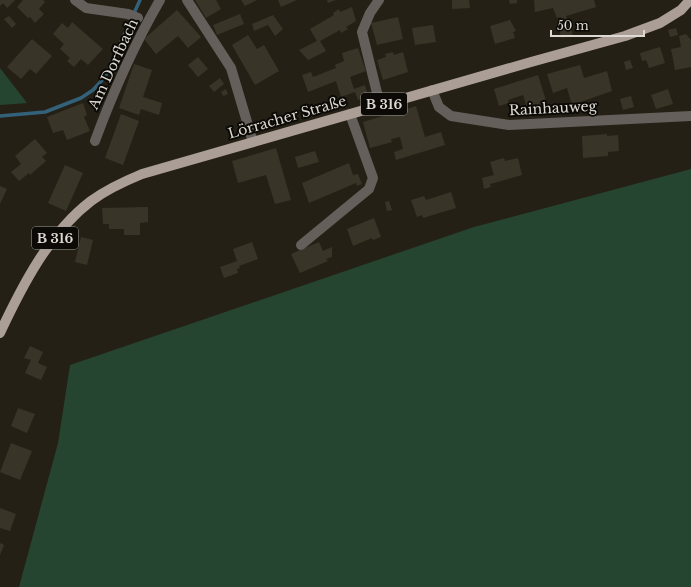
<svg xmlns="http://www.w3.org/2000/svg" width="691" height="587" font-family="'Libre Baskerville',serif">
  <rect width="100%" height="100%" fill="#252015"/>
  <g fill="#254530">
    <path d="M0 68 27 103 0 105Z"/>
    <path d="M691 169V587H19L58 443 70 365 474 227Z"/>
  </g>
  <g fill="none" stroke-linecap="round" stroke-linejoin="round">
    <path stroke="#34617a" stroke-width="3.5" d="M0 116 45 112 81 98 93 90 105 77 140 0"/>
  </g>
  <g fill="#393428">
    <path d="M0 0H15L7 8 3 3 0 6Z"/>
    <path d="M23 0H43L45 2 39 9 44 14 35 23 30 17 28 18 17 7Z"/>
    <path d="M195 0H216L221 9 206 18Z"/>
    <path d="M241 0H257L245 6Z"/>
    <path d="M278 0H297L281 7Z"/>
    <path d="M327 0H336L328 3Z"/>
    <path d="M452 0H469L470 8 452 9Z"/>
    <path d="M509 0H517V3L510 4Z"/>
    <path d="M534 0H594L596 7 566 16 567 19 562 21 561 17 557 18 553 8 535 12Z"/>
    <path d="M352 7 356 21 346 27 348 29 341 33 340 30 320 41 326 51 308 60 299 50 317 41 310 29 334 15 333 13 339 9 340 12Z"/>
    <path d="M177 10 201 37 188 48 178 36 156 54 144 39Z"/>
    <path d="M240 14 244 24 217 35 213 25Z"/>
    <path d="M273 15 283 29 275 36 268 25 254 31 252 24Z"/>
    <path d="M9 16 16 24 12 28 4 19Z"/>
    <path d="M398 17 403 39 377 45 371 23Z"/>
    <path d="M510 20 516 31 513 32 515 38 495 44 490 26Z"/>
    <path d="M72 22 103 49 88 65 81 59 74 67 67 61 70 58 60 49 64 44 53 34 62 23 68 28Z"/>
    <path d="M570 24 573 36 561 38 559 27Z"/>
    <path d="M433 25 436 42 415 45 412 28Z"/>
    <path d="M676 28 678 35 670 37 668 30Z"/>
    <path d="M686 34 691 40V67L675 70 671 49 681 47 679 36Z"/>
    <path d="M248 35 257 49 264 45 279 71 255 85 232 45Z"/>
    <path d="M32 39 52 56 36 74 30 69 21 79 7 67Z"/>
    <path d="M660 47 665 63 649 68 646 60 642 61 640 53Z"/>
    <path d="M358 48 366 71 350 77 354 89 365 85 368 96 358 100 355 92 341 97 336 81 308 92 302 75 311 72 313 77 336 68 335 65 344 61 342 53Z"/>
    <path d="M393 52 394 55 403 52 408 72 383 80 377 60 386 57 385 54Z"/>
    <path d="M198 57 208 69 198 77 188 65Z"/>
    <path d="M630 60 633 68 626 70 624 62Z"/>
    <path d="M134 64 152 70 143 97 162 103 159 115 141 109 139 115 119 108Z"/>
    <path d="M580 65 584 78 607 71 612 91 572 105 567 88 553 93 547 74Z"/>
    <path d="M538 75 549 110 530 117 523 95 508 100 509 103 499 106 494 89Z"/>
    <path d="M220 78 224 84 214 92 209 86Z"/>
    <path d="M226 89 228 94 223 96 221 92Z"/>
    <path d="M668 89 673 104 656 109 651 95Z"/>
    <path d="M631 96 634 107 623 110 620 99Z"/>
    <path d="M83 103 87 115 84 117 90 131 67 140 63 130 53 133 47 117Z"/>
    <path d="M416 106 425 137 441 132 445 145 396 160 394 152 403 149 400 137 391 139 392 142 370 148 363 122Z"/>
    <path d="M121 114 139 121 123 165 105 158Z"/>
    <path d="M607 134V136L618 135 619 151 608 152V156L583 158 582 136Z"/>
    <path d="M35 139 47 153 42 157 46 161 30 175 29 173 19 181 11 172 21 164 15 156Z"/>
    <path d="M276 148 291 200 275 204 266 175 238 183 232 161Z"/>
    <path d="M315 151 319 162 298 168 295 157Z"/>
    <path d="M504 158 505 161 518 158 522 175 490 184 491 187 484 189 482 178 494 175 490 162Z"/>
    <path d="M349 163 353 175 358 174 362 184 357 186 356 183 309 203 302 183Z"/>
    <path d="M65 165 83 173 66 211 48 203Z"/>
    <path d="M0 186 7 189 0 204Z"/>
    <path d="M451 192 456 208 423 218 422 215 417 217 411 200 424 196 426 200Z"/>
    <path d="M389 201 392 210 387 211 385 202Z"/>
    <path d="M148 207V222L140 223V235H124V229H109V224H103L102 208Z"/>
    <path d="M374 218 381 237 373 240 372 238 353 246 347 229Z"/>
    <path d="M81 237 93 240 87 265 75 262Z"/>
    <path d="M252 242 258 259 239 266 240 268 237 269 238 273 224 278 220 267 237 261 233 249Z"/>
    <path d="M319 242 323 251 332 247V257L326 259 328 261 300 273 291 254Z"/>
    <path d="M30 346 43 352 38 363 47 367 41 380 25 373 31 360 24 358Z"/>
    <path d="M18 408 35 414 27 433 11 426Z"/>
    <path d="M11 443 32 451 20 480 0 472Z"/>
    <path d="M0 508 16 514 10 531 0 528Z"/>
    <path d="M0 543 4 545 0 555Z"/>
  </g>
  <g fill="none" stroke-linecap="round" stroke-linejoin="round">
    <g stroke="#655f5c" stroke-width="10">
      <path d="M75 0 86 8 128 14 138 18"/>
      <path d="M187 0 231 68 253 142"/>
      <path d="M379 0 370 13 362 32 380 105"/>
      <path d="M432 90 439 107 451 116 509 125 691 116"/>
      <path d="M95 141C113 92 134 45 160 0"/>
      <path d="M301 245 369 189 373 178 350 114"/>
    </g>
    <path stroke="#ab9e96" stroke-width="10" d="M0 333C22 286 49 233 91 201 107 189 125 181 142 174L531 62 625 36 660 23 681 10 690 0"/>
  </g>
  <g text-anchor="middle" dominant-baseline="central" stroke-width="4" stroke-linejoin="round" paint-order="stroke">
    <g fill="#0c0a06" stroke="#9e9b95" stroke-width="1">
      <rect x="361" y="93" width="46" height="22" rx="3"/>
      <rect x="32" y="227" width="46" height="22" rx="3"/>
    </g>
    <g font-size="13" font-weight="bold" fill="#dcd9d2">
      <text x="384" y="104">B 316</text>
      <text x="55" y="238">B 316</text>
    </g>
    <g font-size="14" fill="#dcd9d2" stroke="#0c0a06">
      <text transform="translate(113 64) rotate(-65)">Am Dorfbach</text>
      <text transform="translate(553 108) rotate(-3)">Rainhauweg</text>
      <text transform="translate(287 117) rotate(-16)">Lörracher Straße</text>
    </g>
  </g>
  <path d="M551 30v6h93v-6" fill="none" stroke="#dcd9d2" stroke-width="2"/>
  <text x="557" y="30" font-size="12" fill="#dcd9d2" stroke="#0c0a06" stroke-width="3" paint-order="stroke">50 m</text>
</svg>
